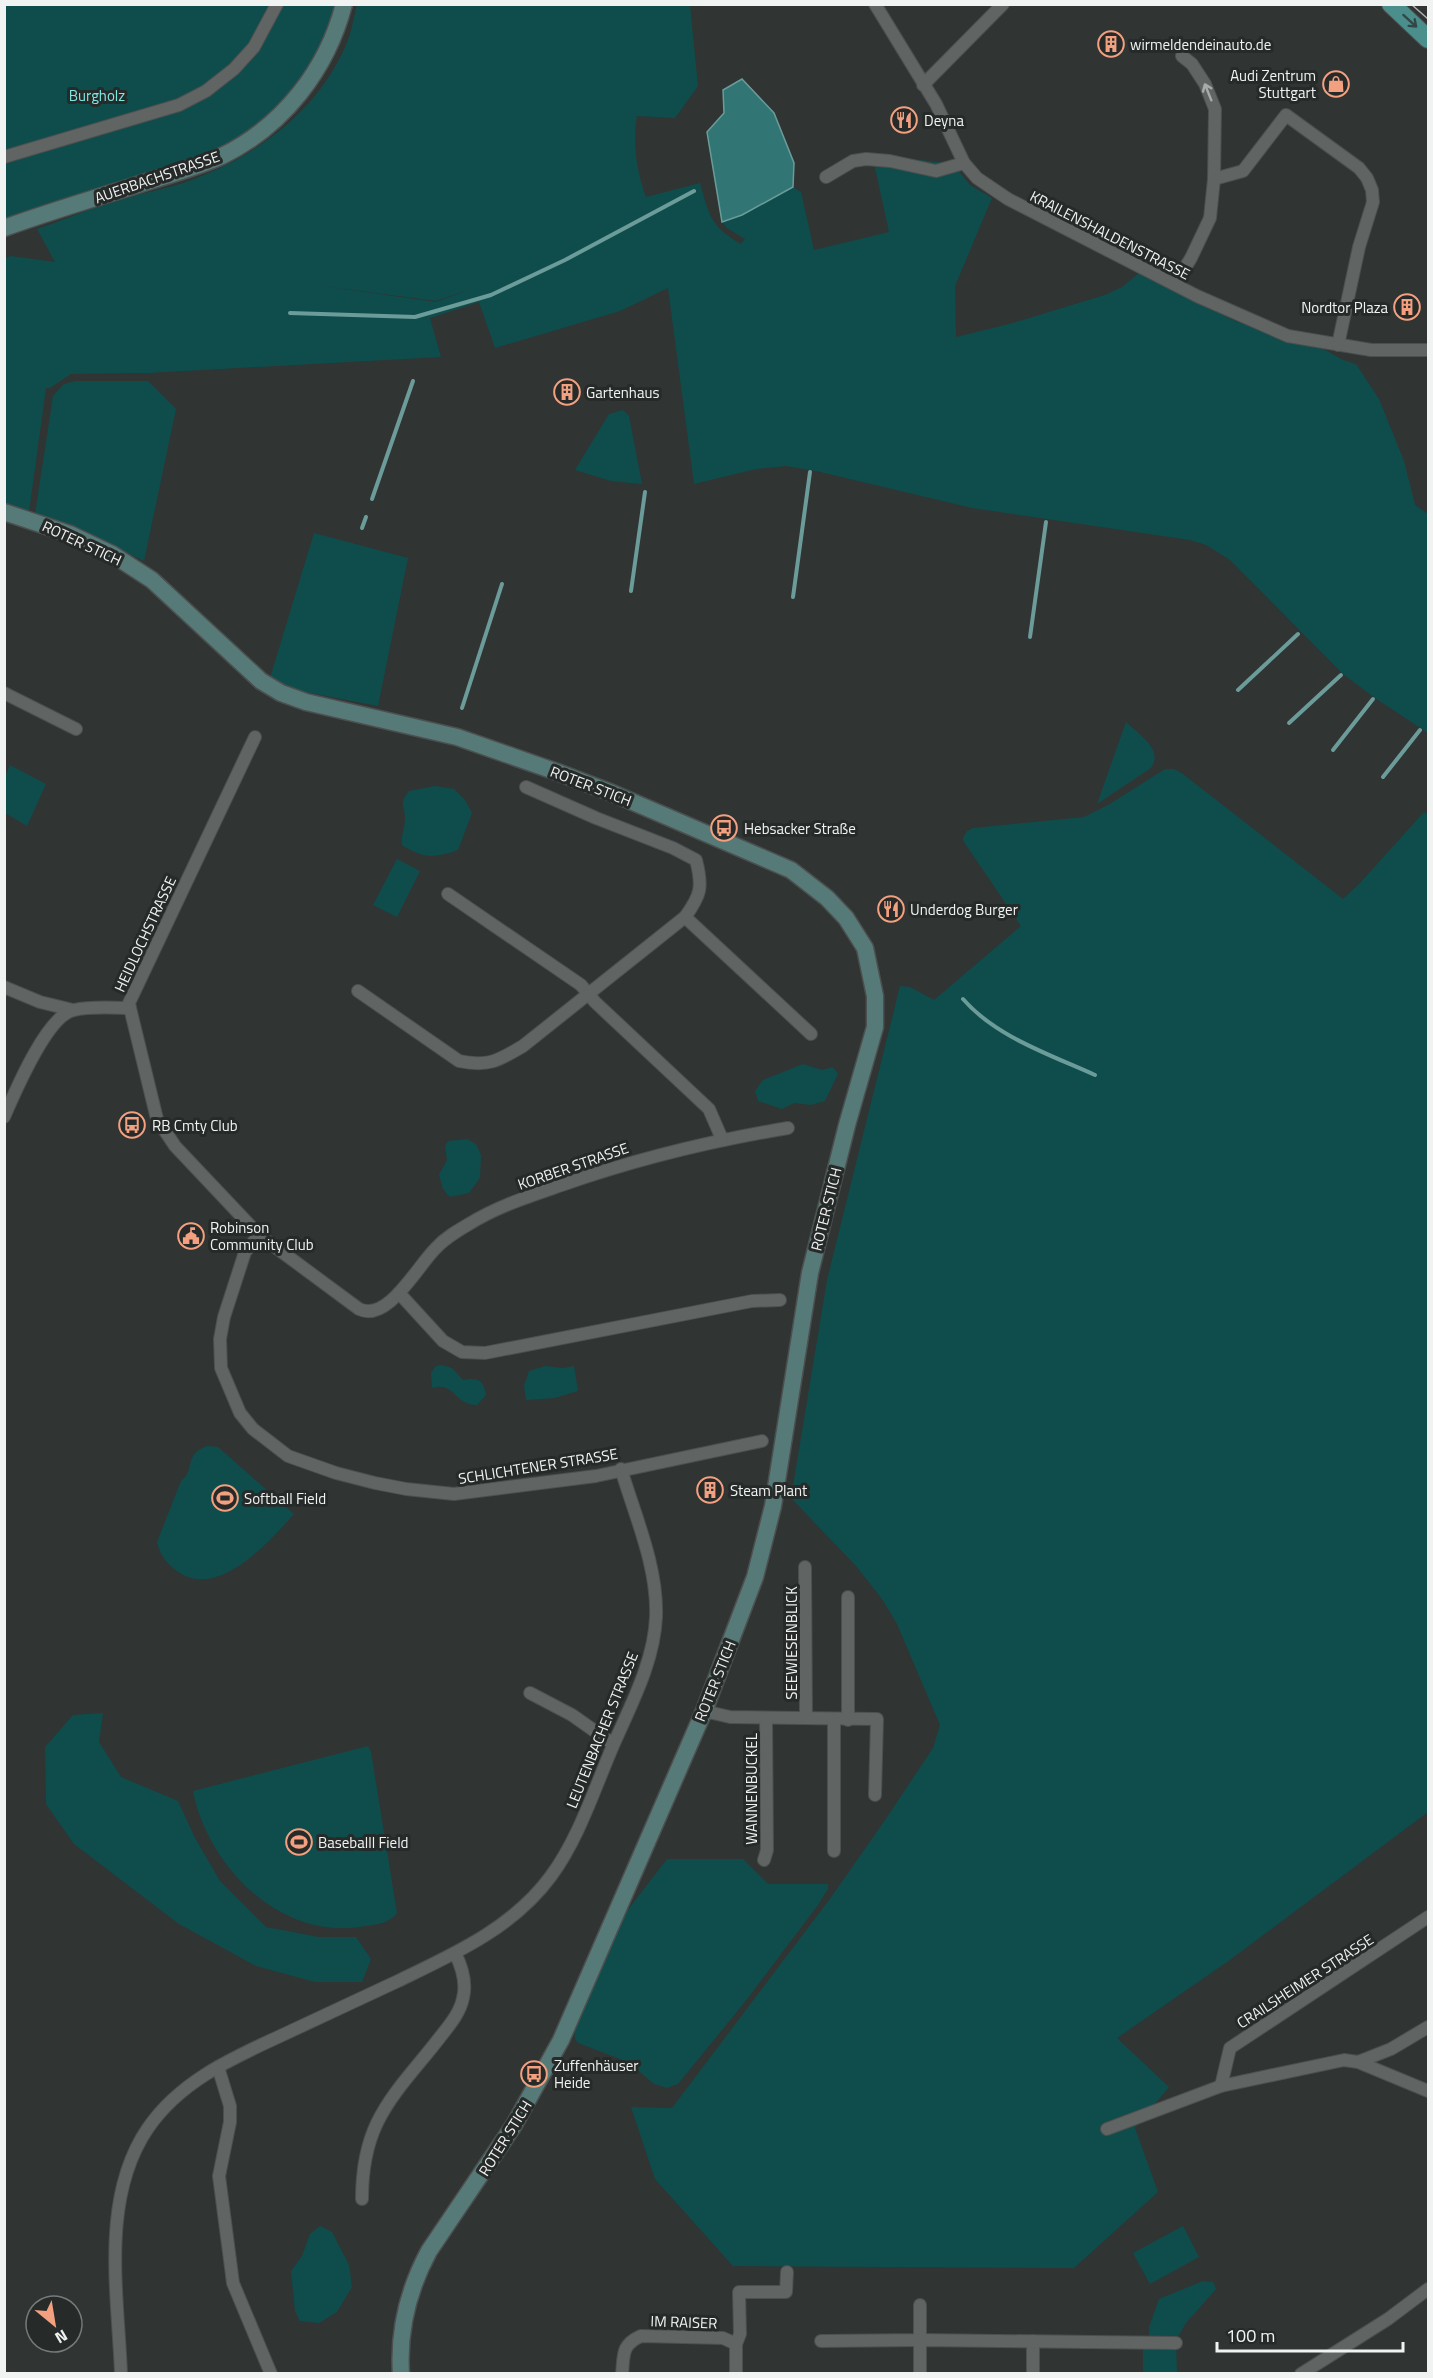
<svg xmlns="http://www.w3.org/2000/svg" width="1433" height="2378" font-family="'Titillium Web',sans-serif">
  <rect width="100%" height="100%" fill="#303433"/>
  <g fill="#0f4d4c" fill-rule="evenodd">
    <path d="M4 5H338L316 62 288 97 259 125 224 147 179 165 5 220Z"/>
    <path d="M357 5H690L698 86 675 118 637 116C632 143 637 173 646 197L700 183C709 215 710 226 741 244L745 239 727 228 722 222 742 215 793 187 801 192 814 250 889 232 872 154 953 164 970 185 992 198 955 286 956 337 1009 324 1105 295 1122 287 1139 273 1235 321 1318 346 1343 360 1356 364 1379 399 1404 461 1415 505 1428 514V733L1375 698 1343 674 1230 560 1206 545 1190 540 972 508 816 471 786 466 756 469 694 484 668 288 620 311 495 348 479 302 430 318 441 357 148 373 71 374 50 388H46L29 512 5 504V258L11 256 55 262 37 229C66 219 94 207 123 199 146 192 171 188 194 179 259 155 322 107 348 40 352 29 354 16 357 5ZM308 284 436 301 474 288 436 302Z"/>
    <path d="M75 381H148L176 409 144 561 71 527 35 514 53 396 64 384Z"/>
    <path d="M623 410 629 416 642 484 611 481 575 470 609 414Z"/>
    <path d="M314 533 408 558 378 706 289 689 270 678Z"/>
    <path d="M1126 722C1139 735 1164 749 1151 768L1097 804Z"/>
    <path d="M10 765 46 784 27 826 5 813V777Z"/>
    <path d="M1165 769H1174L1183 774 1343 899 1360 883 1424 812 1428 815V1812L1227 1962 1117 2038 1169 2087 1135 2128 1158 2192 1074 2268 733 2266 655 2179 631 2107 672 2108 832 1896 883 1823 933 1748 940 1725 897 1624 882 1599 856 1566 791 1498 827 1280 900 986 910 987 934 1000 1021 926 964 842 963 838 967 831 973 828 1084 817 1108 805Z"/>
    <path d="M435 786 454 789 465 800 472 813 458 850C434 858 424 859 402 845 401 834 405 828 405 819 405 804 398 805 409 791Z"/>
    <path d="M397 859 420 871 397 917 373 905Z"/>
    <path d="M803 1064 822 1070 833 1067 838 1074 825 1101 811 1105 794 1103 782 1109 758 1101 755 1091 763 1080Z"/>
    <path d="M467 1139 476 1144 481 1155 480 1178 469 1193 450 1197 443 1189 439 1175 447 1160 445 1146 448 1141Z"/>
    <path d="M442 1365 452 1368 463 1380C477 1377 484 1380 486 1395L477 1405C454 1405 455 1381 432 1388L431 1373 436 1366Z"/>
    <path d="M545 1366 563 1368 574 1366 578 1391 555 1398 526 1400 524 1386 529 1371Z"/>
    <path d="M207 1446 218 1447 294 1514C269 1542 217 1601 177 1571 166 1563 160 1555 157 1542L181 1481C196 1469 183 1455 207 1446Z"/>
    <path d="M103 1713 99 1742 121 1777 178 1801 195 1838 220 1881 266 1927 319 1937H356L371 1959 362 1982H315L256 1966 179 1924 74 1844 46 1804 45 1747 73 1715Z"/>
    <path d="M368 1746 371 1752 397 1913C388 1925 372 1925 359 1927 278 1939 207 1864 193 1791Z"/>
    <path d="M667 1859H743L768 1884H828V1889L818 1905 744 2003 678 2084 667 2088 654 2084 628 2062 578 2043 575 2039 574 2029 620 1920Z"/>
    <path d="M320 2226 332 2232 349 2265 352 2287 337 2312 319 2323 300 2321 295 2311 291 2271 302 2256 310 2234Z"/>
    <path d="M1183 2226 1199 2257 1150 2284 1133 2253Z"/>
    <path d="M1203 2281 1213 2282 1216 2289 1186 2323 1176 2340 1149 2339V2327L1159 2299Z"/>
    <path d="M1143 2342 1176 2343 1177 2373H1143Z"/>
  </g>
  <path fill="#317674" stroke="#6b9c9a" stroke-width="1.5" d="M742 79 774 113 794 163 793 187 742 215 722 222 707 132 724 113 723 90Z"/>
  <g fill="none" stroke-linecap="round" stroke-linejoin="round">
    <g stroke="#6b9c9a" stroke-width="4">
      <path d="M290 313 415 317 491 295 565 260 694 191"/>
      <path d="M372 499 413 381"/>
      <path d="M362 528 366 517"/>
      <path d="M631 591 645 492"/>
      <path d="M793 597 810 472"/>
      <path d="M1030 637 1046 522"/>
      <path d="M1238 690 1298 634"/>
      <path d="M462 708 502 584"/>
      <path d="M1289 723 1341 675"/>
      <path d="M1333 750 1373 699"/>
      <path d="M1383 777 1420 730"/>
      <path d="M963 999C996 1037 1051 1055 1095 1075"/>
    </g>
    <g stroke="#4c4f4f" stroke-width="14">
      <g id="street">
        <path d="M875 4 936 104 964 163 977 178 1008 199 1197 296 1288 336 1371 350H1428"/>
        <path d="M923 85 1003 4"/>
        <path d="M4 157 179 105 206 91 234 69 254 47 277 4"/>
        <path d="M826 177 853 161 866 159 890 161 936 171 964 163"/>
        <path d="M1214 179 1243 171 1286 115 1359 168 1367 178 1372 190 1373 202 1359 247 1338 345"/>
        <path d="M1175 284 1191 258 1210 218 1214 179 1215 109 1205 84 1192 64 1182 56"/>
        <path d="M4 693 76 729"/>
        <path d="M255 737 129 1003 130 1008 157 1119 175 1146 259 1235 359 1309C388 1323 418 1265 436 1248 445 1238 457 1231 469 1224 498 1206 530 1196 562 1185 636 1159 710 1141 788 1128"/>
        <path d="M448 894 581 985 595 1002 709 1109 722 1139"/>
        <path d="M685 917 811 1034"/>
        <path d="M4 987 40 1002 73 1010"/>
        <path d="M358 991 459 1061C488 1067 498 1061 523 1046L685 917C701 895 703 887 696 860L673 848 596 818 526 787"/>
        <path d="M4 1117C15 1092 47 1015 74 1010 91 1006 112 1008 130 1008"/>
        <path d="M259 1235 245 1252 224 1317 220 1339 221 1368 240 1413 253 1429 288 1456 336 1473 375 1483 406 1489 454 1494 596 1476 762 1441"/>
        <path d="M399 1293 443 1341 462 1352 485 1353 752 1301 780 1300"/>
        <path d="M805 1567 806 1718"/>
        <path d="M530 1693 572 1715 613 1744"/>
        <path d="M704 1711 730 1717 877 1719 875 1795"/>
        <path d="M848 1720V1597"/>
        <path d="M834 1851V1720"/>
        <path d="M764 1860 767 1850 766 1718"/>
        <path d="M1358 2062 1428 2091"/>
        <path d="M218 2067 230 2106V2122L219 2176 233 2283 271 2374"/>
        <path d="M1221 2086 1230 2048 1428 1917"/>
        <path d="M1107 2129 1221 2086 1344 2060 1358 2062 1391 2049 1428 2027"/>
        <path d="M362 2199C362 2173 366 2146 377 2123 392 2092 417 2067 437 2041 447 2028 460 2014 463 1998 467 1982 462 1967 455 1953"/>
        <path d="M821 2341 920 2340V2305"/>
        <path d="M1033 2341V2374"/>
        <path d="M121 2374C118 2294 100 2198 148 2128 179 2083 228 2060 276 2038 317 2019 357 2000 398 1981 454 1954 513 1928 551 1876 576 1842 591 1799 607 1760 625 1715 654 1667 656 1617 658 1567 635 1516 621 1469"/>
        <path d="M622 2374C624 2355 621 2345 641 2336L723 2338 736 2344"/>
        <path d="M736 2374V2344L740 2334 739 2292H786L787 2272"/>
        <path d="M920 2374V2340L1176 2343"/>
        <path d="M1301 2374 1388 2319 1428 2289"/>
      </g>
    </g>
    <g stroke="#4c4f4f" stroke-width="19">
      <g id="secondary">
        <path d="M4 228C46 213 88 200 131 187 161 177 193 169 222 156 283 126 327 70 344 4"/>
        <path d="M4 512 70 534 112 554 152 580 261 681 281 693 306 702 457 737 557 772 612 793 791 870 827 898 846 918 865 948 875 996V1027L847 1125 810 1273 773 1506 755 1577 704 1711 561 2040 514 2125 429 2251C408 2290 398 2329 401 2374"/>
      </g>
    </g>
    <g stroke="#4c4f4f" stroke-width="20">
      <path id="primary" d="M1391 4 1428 39"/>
    </g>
    <use href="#street" stroke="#606463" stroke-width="12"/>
    <use href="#secondary" stroke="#567a78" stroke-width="16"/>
    <use href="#primary" stroke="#4b8f8c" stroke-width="18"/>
    <path stroke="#afb2b1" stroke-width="1.5" d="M1411 4 1428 19"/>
  </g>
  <defs><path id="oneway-shaft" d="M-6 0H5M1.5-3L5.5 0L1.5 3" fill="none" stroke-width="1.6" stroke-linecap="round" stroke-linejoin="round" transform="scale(1.5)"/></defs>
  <use stroke="#314847" href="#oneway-shaft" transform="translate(1410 21) rotate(42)"/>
  <use stroke="#a8acab" href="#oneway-shaft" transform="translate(1208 92) rotate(-112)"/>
  <defs>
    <g id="building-ring" transform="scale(1.35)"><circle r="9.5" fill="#262a29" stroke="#f2a080" stroke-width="1.5"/><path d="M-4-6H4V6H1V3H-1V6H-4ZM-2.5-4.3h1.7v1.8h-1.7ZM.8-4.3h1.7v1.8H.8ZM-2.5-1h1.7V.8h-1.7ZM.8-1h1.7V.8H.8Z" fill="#f2a080"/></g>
    <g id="shop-ring" transform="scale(1.35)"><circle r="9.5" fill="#262a29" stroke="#f2a080" stroke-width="1.5"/><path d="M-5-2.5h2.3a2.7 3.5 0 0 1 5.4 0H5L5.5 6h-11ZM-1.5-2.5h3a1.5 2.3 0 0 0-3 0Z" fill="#f2a080"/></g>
    <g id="restaurant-ring" transform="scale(1.35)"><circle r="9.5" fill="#262a29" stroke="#f2a080" stroke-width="1.5"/><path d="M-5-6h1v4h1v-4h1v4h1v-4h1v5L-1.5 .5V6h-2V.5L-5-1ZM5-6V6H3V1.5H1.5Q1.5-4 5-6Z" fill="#f2a080"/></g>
    <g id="bus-ring" transform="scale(1.35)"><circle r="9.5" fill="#262a29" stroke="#f2a080" stroke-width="1.5"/><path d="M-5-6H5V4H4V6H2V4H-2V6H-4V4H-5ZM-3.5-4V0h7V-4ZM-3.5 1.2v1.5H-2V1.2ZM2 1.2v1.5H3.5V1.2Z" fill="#f2a080"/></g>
    <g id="civic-ring" transform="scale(1.35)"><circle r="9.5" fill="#262a29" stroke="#f2a080" stroke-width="1.5"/><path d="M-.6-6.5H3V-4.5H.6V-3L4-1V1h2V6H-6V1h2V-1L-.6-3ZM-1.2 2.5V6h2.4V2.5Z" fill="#f2a080"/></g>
    <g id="stadium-ring" transform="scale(1.35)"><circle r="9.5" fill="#262a29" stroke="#f2a080" stroke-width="1.5"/><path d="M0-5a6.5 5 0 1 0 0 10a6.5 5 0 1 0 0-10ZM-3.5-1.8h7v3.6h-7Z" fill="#f2a080"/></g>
  </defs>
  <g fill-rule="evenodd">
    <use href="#building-ring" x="1111" y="44"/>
    <use href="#shop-ring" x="1336" y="84"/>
    <use href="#restaurant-ring" x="904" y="120"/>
    <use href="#building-ring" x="1407" y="307"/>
    <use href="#building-ring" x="567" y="392"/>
    <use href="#bus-ring" x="724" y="828"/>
    <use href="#restaurant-ring" x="891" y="909"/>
    <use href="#bus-ring" x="132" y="1125"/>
    <use href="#civic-ring" x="191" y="1236"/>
    <use href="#building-ring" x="710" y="1490"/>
    <use href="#stadium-ring" x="225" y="1498"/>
    <use href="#stadium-ring" x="299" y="1842"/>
    <use href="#bus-ring" x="534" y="2074"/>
  </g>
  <g text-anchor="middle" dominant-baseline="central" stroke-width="6" stroke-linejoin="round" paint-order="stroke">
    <g font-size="15" fill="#f1f3f3" stroke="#262a29" text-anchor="start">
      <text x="1130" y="44">wirmeldendeinauto.de</text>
      <text x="1316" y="75" text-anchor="end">Audi Zentrum<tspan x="1316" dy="17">Stuttgart</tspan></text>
      <text x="924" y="120">Deyna</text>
      <text x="1388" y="307" text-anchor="end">Nordtor Plaza</text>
      <text x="586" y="392">Gartenhaus</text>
      <text x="744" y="828">Hebsacker Straße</text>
      <text x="910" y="909">Underdog Burger</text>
      <text x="152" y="1125">RB Cmty Club</text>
      <text x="210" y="1227">Robinson<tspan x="210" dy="17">Community Club</tspan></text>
      <text x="730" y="1490">Steam Plant</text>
      <text x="244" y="1498">Softball Field</text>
      <text x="318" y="1842">Baseballl Field</text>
      <text x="554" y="2065">Zuffenhäuser<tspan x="554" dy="17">Heide</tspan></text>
    </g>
    <g font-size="15" fill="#7ce7e3" stroke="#262a29">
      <text x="97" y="95">Burgholz</text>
    </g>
    <g font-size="15" fill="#f1f3f3" stroke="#262a29">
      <text transform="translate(157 177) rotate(-19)">AUERBACHSTRASSE</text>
      <text transform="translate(1110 235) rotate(27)">KRAILENSHALDENSTRASSE</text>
      <text transform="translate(82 543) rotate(25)">ROTER STICH</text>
      <text transform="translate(591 786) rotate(21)">ROTER STICH</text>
      <text transform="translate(145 934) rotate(-65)">HEIDLOCHSTRASSE</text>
      <text transform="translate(573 1166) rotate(-19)">KORBER STRASSE</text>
      <text transform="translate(826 1209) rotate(-76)">ROTER STICH</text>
      <text transform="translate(538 1466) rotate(-9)">SCHLICHTENER STRASSE</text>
      <text transform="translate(791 1643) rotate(-90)">SEEWIESENBLICK</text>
      <text transform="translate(715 1681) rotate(-68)">ROTER STICH</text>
      <text transform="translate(602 1730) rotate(-68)">LEUTENBACHER STRASSE</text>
      <text transform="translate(751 1789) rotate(-90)">WANNENBUCKEL</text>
      <text transform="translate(1305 1981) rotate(-33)">CRAILSHEIMER STRASSE</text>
      <text transform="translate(505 2138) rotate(-58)">ROTER STICH</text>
      <text transform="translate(684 2322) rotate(2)">IM RAISER</text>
    </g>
  </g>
  <rect width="1433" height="2378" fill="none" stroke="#f1f3f3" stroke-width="12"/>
  <g transform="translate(54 2324) rotate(150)"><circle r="28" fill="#262a29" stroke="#777a7a" stroke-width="1.5"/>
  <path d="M0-4.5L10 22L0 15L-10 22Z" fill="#f2a080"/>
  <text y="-9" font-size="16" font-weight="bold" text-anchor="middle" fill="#f1f3f3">N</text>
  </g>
  <path d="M1217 2342v9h186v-9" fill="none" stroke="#f1f3f3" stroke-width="3"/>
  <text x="1226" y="2342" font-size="18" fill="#f1f3f3" stroke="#262a29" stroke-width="4.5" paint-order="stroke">100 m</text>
</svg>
